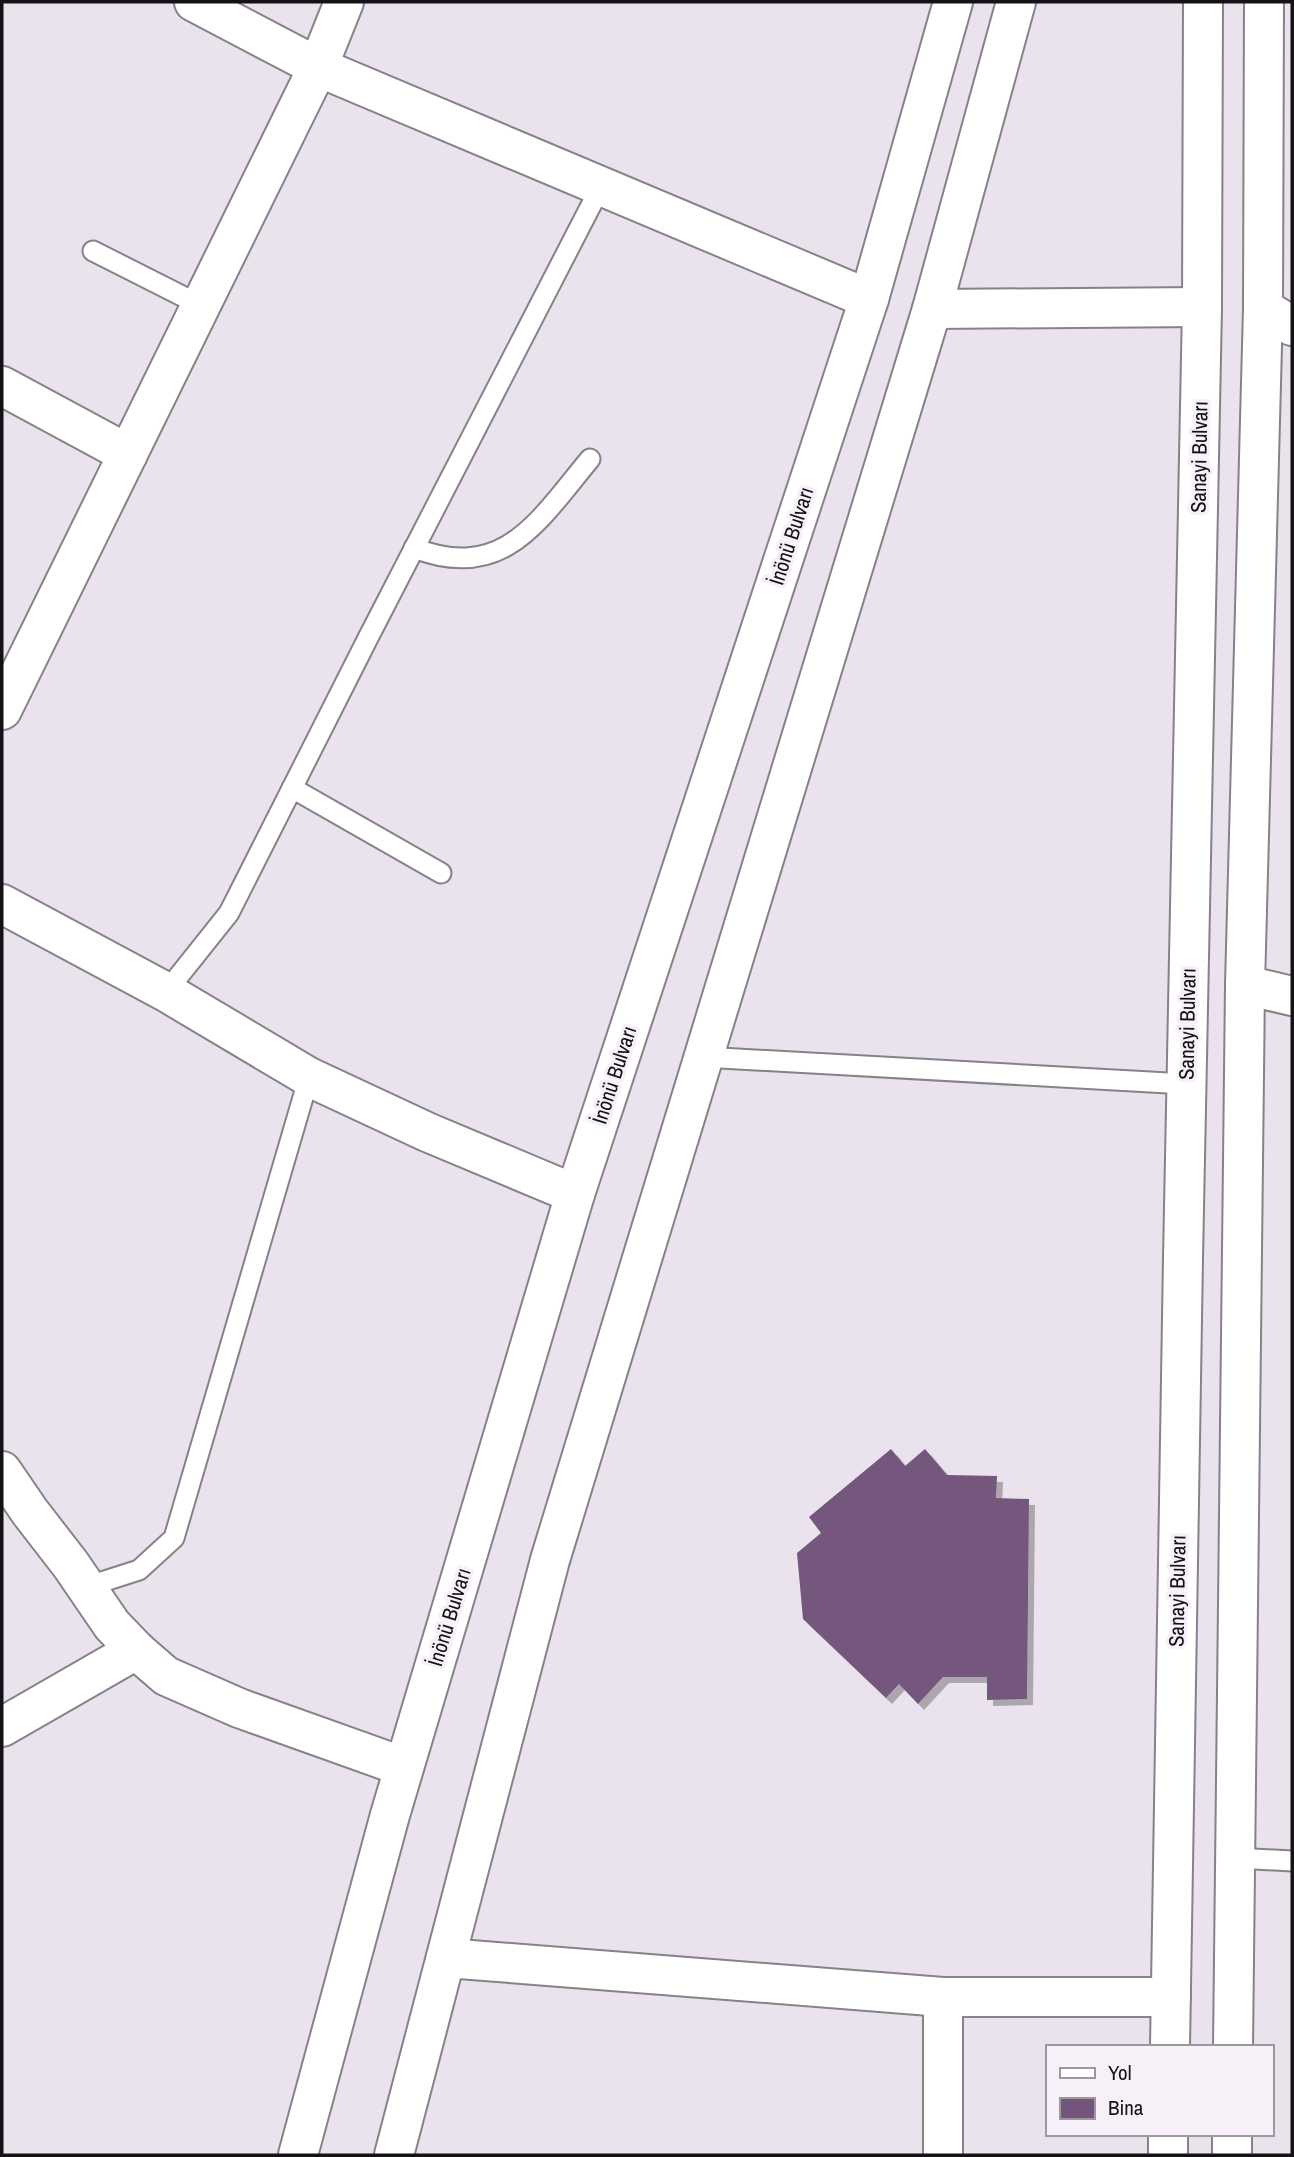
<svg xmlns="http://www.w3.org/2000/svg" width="1294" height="2157" font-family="'Archivo Narrow',sans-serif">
  <defs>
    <filter id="shadow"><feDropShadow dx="6" dy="6" stdDeviation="0" flood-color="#0004"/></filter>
  </defs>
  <rect width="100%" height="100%" fill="#eae2ec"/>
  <path fill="#74567d" filter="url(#shadow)" d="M891 1449 905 1466 925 1449 947 1475 997 1476 996 1498 1029 1499 1027 1699 987 1700V1677H943L918 1704 899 1684 886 1698 803 1619 797 1553 821 1533 809 1517Z"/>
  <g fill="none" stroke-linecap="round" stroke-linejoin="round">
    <g stroke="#87818a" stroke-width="23">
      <g id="lane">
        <path d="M93 251 200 305"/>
        <path d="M414 548C504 583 539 520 590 459"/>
        <path d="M292 788 441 873"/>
        <path d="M166 992 229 913 368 638 601 186"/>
        <path d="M703 1057 1186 1084"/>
        <path d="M86 1587 139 1570 174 1538 309 1077"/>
        <path d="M1235 1858 1292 1861"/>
      </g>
    </g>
    <g stroke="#87818a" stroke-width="42">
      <g id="street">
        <path d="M194 2 318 67 869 299"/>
        <path d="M1263 308 1292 326"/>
        <path d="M932 309 1202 307"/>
        <path d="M2 386 128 454"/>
        <path d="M2 710 318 67 344 2"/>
        <path d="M2 904 166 992 309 1077 427 1132 575 1194"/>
        <path d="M1245 985 1292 996"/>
        <path d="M2 1471 30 1512 71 1565 112 1625 136 1650 166 1676 239 1708 404 1767"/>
        <path d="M2 1727 136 1650"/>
        <path d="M446 1958 943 1997H1171"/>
        <path d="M943 1997V2155"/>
      </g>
    </g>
    <g stroke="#87818a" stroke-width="42">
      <g id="secondary">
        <path d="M1170 2047 1183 1258 1202 307 1203 2"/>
        <path d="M1233 2047 1245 985 1263 308 1264 2"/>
        <path d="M298 2155 390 1815 575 1194 869 299 953 2"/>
        <path d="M394 2155 550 1560 932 309 1016 2"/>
        <path d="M1168 2155V2134"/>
        <path d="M1232 2155V2134"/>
      </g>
    </g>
    <use href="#lane" stroke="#fff" stroke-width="19"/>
    <use href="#street" stroke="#fff" stroke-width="38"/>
    <use href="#secondary" stroke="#fff" stroke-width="38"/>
  </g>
  <g text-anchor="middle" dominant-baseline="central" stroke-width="7" stroke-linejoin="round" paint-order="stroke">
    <g font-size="21" fill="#151216" stroke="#f7f0f9">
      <text transform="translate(1199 457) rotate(-89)">Sanayi Bulvarı</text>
      <text transform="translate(791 536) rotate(-72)">İnönü Bulvarı</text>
      <text transform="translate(1187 1024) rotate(-89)">Sanayi Bulvarı</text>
      <text transform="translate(614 1075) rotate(-72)">İnönü Bulvarı</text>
      <text transform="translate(1177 1591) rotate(-89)">Sanayi Bulvarı</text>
      <text transform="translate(449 1617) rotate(-73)">İnönü Bulvarı</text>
    </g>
  </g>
  <rect width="1294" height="2157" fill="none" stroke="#151216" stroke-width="7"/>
  <rect x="1046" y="2045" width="228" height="91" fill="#f7f0f9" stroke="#9d979e" stroke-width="2"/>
  <rect x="1060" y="2068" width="35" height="10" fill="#ffffff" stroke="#9d979e" stroke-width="2"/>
  <text x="1108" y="2080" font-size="21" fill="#151216">Yol</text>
  <rect x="1060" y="2098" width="35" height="21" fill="#74567d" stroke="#9d979e" stroke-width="2"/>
  <text x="1108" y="2115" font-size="21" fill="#151216">Bina</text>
</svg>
